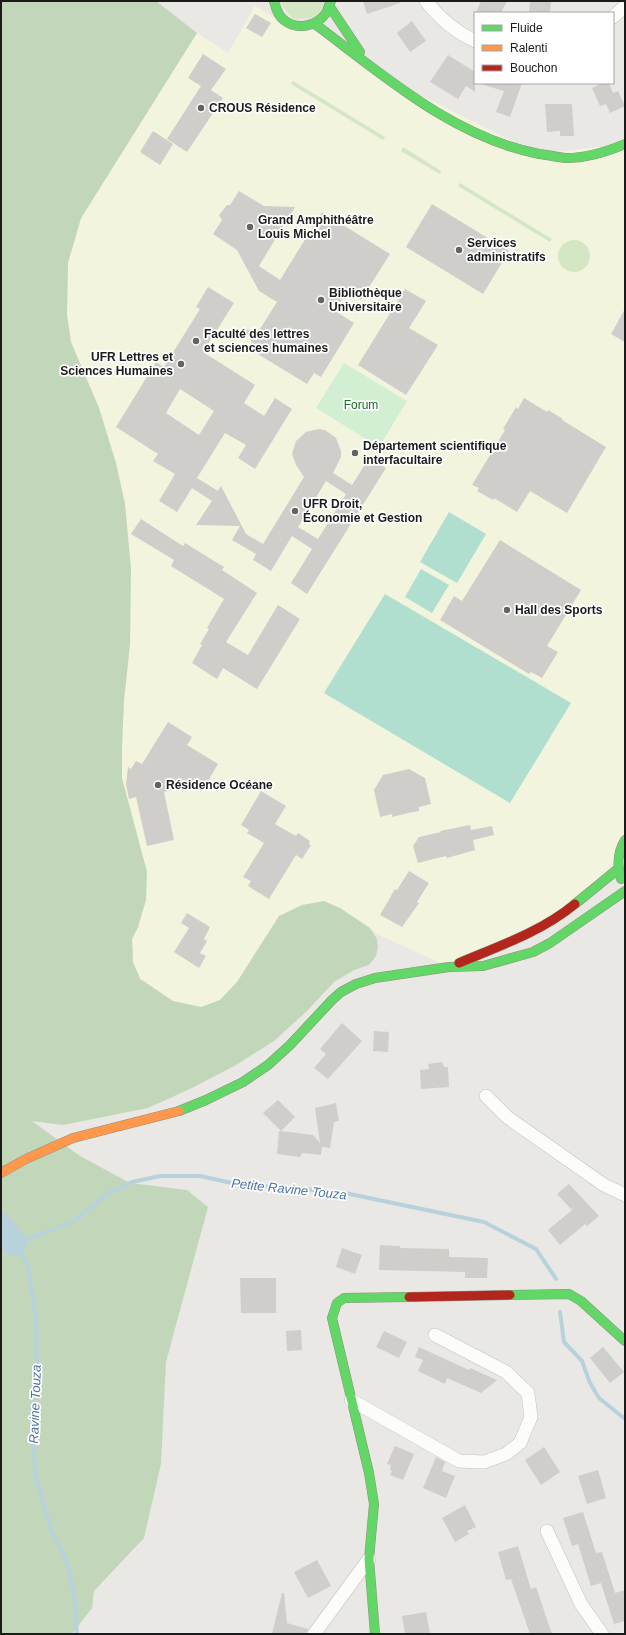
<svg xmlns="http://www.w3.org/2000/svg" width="626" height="1635" font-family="Helvetica,sans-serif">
  <rect width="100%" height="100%" fill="#e9e8e4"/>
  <path fill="#f2f4de" d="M255 6 281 21 307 26 390 80 538 154 625 144V840L618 859 564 913 449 967 379 935 340 908 279 916 237 982 220 1000 201 1007 173 1001 140 978 133 962 132 939 138 927 147 872 122 778V747L124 701 130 644 131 569 125 504 116 463 99 408 71 342 67 315 68 263 81 219 197 33 228 53Z"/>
  <g fill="#d4e6c4">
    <path d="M279 1H326L316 18 293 19Z"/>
    <path d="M293 81 385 137 383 140 291 84Z"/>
    <path d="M403 147 441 171 440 174 401 151Z"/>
    <path d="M460 183 552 239 550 242 458 186Z"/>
    <circle cx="574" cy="256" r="16"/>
  </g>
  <path fill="#c2d7ba" d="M1 1H156L197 33 81 218 68 263 67 315 71 342 99 408 116 463 125 504 131 569 130 644 124 701 122 747V778L147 872 146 900 138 927 132 939 133 962 140 979 173 1001 201 1007 220 1000 237 982 279 916 302 905 324 901 340 908 370 928 377 939 378 947 376 956 369 965 354 970 334 982 308 1010 274 1041 236 1065 192 1088 148 1108 63 1125 32 1121 80 1156 130 1183 187 1190 208 1207 166 1362 161 1464 144 1538 94 1591 92 1608 72 1634H1Z"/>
  <path fill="#d2efd4" d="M344 363 407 401 379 447 316 408Z"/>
  <g fill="#b0dfcf">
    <path d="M449 512 486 534 457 583 420 562Z"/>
    <path d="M421 569 449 585 432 613 405 597Z"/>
    <path d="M385 594 571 703 510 803 324 693Z"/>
  </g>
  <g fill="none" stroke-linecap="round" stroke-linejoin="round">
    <g stroke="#b8d2dc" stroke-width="4">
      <path d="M560 1312 564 1342 582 1361 590 1383 599 1398 625 1419"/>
      <path d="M77 1634 74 1593 68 1567 64 1555 51 1530 36 1478 32 1431V1408L37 1371 36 1319 28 1265 14 1243 41 1234 69 1223 81 1216 107 1194 132 1182 160 1176H200L241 1185 294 1188 345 1193 484 1222 536 1249 556 1279"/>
    </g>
    <path stroke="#b8d2dc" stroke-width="25" d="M1 1225 14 1243"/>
  </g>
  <g fill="#d0cecb" fill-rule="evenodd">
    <path d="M363 1H399L400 3 367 14Z"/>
    <path d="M481 1H507L501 13H476Z"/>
    <path d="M530 1H551L550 13H529Z"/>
    <path d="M255 14 271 23 262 37 246 28Z"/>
    <path d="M412 21 426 41 410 52 397 33Z"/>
    <path d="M203 54 226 69 211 90 223 98 187 152 167 139 201 86 188 78Z"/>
    <path d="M448 55 475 72V92L466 86 458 99 430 82Z"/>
    <path d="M485 83H522L510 117 496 112 504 91 484 85Z"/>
    <path d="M602 83H609L613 93 618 91 625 106 610 113 606 104 600 106 592 88Z"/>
    <path d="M545 104H572L574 136H560V131L547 132Z"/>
    <path d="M153 131 173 144 160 165 140 152Z"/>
    <path d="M239 191 264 206 295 207 259 266 280 280 322 212 390 254 361 300 347 291 335 311 354 323 321 377 314 373 307 384 248 348 252 343 245 330 260 329 277 302 259 291 237 250 213 234 222 220 219 215 227 205H230Z"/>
    <path d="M432 204 509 251 483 294 406 247Z"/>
    <path d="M208 287 234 303 203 352 255 385 244 403 264 416 275 398 292 409 255 469 238 458 246 445 225 433 197 478 218 491 221 486 246 534 263 544 304 477 296 465 292 454 296 441 306 432 319 429 325 430 336 438 341 451V457L333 473 352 485 369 458 386 468 307 594 291 583 312 549 292 536 271 571 253 560 256 554 232 540 240 526 196 525 212 501 192 488 177 512 159 501 175 474 153 461 158 454 116 427 156 362 164 367 200 309 196 307ZM180 389 214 411 199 435 166 413ZM326 481 346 494 318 539 298 527Z"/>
    <path d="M405 289 426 301 409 328 438 345 406 395 358 365Z"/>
    <path d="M625 309V342L611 334Z"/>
    <path d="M524 398 547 412 548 410 563 419 562 420 606 447 567 513 530 491 517 512 494 498 493 500 477 491 479 488 472 485 505 430 503 429 516 407 518 409Z"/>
    <path d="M141 519 183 546 185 543 224 567 222 570 257 593 226 642 248 655 278 605 300 619 257 689 223 668 217 679 192 663 202 645 200 644 209 629 207 628 224 599 171 566 174 560 131 534Z"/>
    <path d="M500 540 581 590 547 646 558 652 542 678 531 672 529 674 440 620 454 596 462 601Z"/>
    <path d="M168 722 192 737 187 745 218 764 204 788 193 781 189 788 186 787 164 792 174 840 147 846 136 797 129 799 126 784 128 767 131 769 136 761 142 764Z"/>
    <path d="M409 769 425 778 431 804 419 807V811L408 813 392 817V814L380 817 374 790 383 775Z"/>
    <path d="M261 791 286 806 275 824 296 836 298 833 310 841 309 844 311 845 302 859 296 855 269 899 248 886 251 881 243 877 264 843 247 833 249 830 241 825Z"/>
    <path d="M470 825 471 830 492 826 494 835 473 840 475 850 447 858 446 856 418 863 413 846 419 837 441 832 440 831Z"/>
    <path d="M409 871 429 883 417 902 419 903 402 927 380 915 395 889 397 890Z"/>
    <path d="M187 913 210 927 204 939 207 941 200 953 206 956 199 968 174 952 189 928 181 923Z"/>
    <path d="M342 1023 362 1041 328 1079 314 1068 326 1054 320 1049Z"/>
    <path d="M374 1031 389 1032 388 1052 373 1051Z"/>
    <path d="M442 1062 444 1067H448L449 1087 421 1089 420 1070 429 1069 428 1064Z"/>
    <path d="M278 1100 295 1117 281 1131 313 1135 320 1143 315 1108 336 1103 339 1121 334 1122 330 1148 322 1147 321 1155 302 1153 300 1157 277 1154 279 1131H281L263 1113Z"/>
    <path d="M569 1184 599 1216 587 1226 585 1224 560 1245 548 1230 572 1210 557 1194Z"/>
    <path d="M380 1245 400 1246V1248L449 1249V1257L488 1258 487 1278H465V1272L379 1270Z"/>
    <path d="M342 1248 362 1255 355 1274 336 1267Z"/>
    <path d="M240 1278H276V1313H241Z"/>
    <path d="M301 1330 302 1350 287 1351 286 1331Z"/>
    <path d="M384 1331 407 1342 399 1358 376 1347Z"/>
    <path d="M419 1347 469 1370 470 1368 497 1380 481 1393 447 1378 445 1384 418 1371 423 1360 415 1357Z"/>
    <path d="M603 1347 624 1372 610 1383 590 1358Z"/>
    <path d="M395 1446 414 1454 403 1480 390 1475 392 1471 390 1470 391 1465 387 1464Z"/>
    <path d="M544 1447 560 1472 541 1485 525 1460Z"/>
    <path d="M436 1457 445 1462 442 1471 455 1476 446 1498 423 1488Z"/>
    <path d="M598 1470 606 1498 587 1504 578 1476Z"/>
    <path d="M465 1505 476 1527 467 1531 469 1534 455 1542 442 1518Z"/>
    <path d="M583 1512 596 1553 602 1552 615 1593 625 1590V1621L614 1624 601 1583 591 1586 578 1544 572 1546 563 1518Z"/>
    <path d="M518 1546 531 1589 536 1587 552 1634H530L511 1579 506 1580 498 1552Z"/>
    <path d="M317 1560 331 1586 308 1598 294 1572Z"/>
    <path d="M282 1593H284L287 1623 308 1629 306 1634H272Z"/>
    <path d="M426 1612 430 1634H405L402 1616Z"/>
  </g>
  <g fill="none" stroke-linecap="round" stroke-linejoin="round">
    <g stroke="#c2c2c0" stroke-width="14">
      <g id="street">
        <path d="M426 1C439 18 456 32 475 41"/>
        <path d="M613 17 625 6"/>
        <path d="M486 1096 507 1117 604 1185 625 1195"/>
        <path d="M351 1400 459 1461 484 1462 506 1454 520 1443 531 1417 528 1393 506 1372 435 1335"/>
        <path d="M547 1531 581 1604 602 1634"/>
        <path d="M314 1634 369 1559"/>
      </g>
    </g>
    <g stroke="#8f927e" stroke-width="10">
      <g id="fast">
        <path d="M274 1C276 8 278 16 284 20 297 31 317 26 326 13 328 9 329 5 331 1"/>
        <path d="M330 7 360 52"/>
        <path d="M315 24C383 75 453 137 539 154 548 155 557 157 566 158 587 158 606 152 625 144"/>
        <path d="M621 879C617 865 617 853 625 840"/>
        <path d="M575 904 618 869"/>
        <path d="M179 1111 206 1100 243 1082 268 1065 290 1045 332 1000 341 992 356 984 375 978 449 967 483 966 533 952 550 943 625 891"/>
        <path d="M510 1295 569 1294 581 1301 625 1341"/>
        <path d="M375 1634 369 1559 374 1504 369 1473 332 1318 337 1303 344 1298 409 1297"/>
      </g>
    </g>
    <g stroke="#8f927e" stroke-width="10">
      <path id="slow" d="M1 1173 26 1159 73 1138 179 1111"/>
    </g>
    <g stroke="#8f927e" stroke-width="10">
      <g id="jam">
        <path d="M459 963C499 946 541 932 575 904"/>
        <path d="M409 1297 510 1295"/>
      </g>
    </g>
    <use href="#street" stroke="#fcfcfb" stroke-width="13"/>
    <use href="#fast" stroke="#63d668" stroke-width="9"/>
    <use href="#slow" stroke="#ff974d" stroke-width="9"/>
    <use href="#jam" stroke="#b3261e" stroke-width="9"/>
  </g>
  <g fill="#636361" stroke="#fff" stroke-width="1.5">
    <circle cx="201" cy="108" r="4"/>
    <circle cx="250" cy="227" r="4"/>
    <circle cx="459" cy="250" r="4"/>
    <circle cx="321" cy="300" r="4"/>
    <circle cx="196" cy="341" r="4"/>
    <circle cx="181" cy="364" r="4"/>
    <circle cx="355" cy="453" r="4"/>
    <circle cx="295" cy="511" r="4"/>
    <circle cx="507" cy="610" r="4"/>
    <circle cx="158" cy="785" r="4"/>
  </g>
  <g text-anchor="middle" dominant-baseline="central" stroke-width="3.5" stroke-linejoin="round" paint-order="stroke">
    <g font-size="12" font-weight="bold" fill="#1b1b1b" stroke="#fff" text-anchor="start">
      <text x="209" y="108">CROUS Résidence</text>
      <text x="258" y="220">Grand Amphithéâtre<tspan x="258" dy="14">Louis Michel</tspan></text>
      <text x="467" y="243">Services<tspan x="467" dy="14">administratifs</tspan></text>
      <text x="329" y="293">Bibliothèque<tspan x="329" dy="14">Universitaire</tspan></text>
      <text x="204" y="334">Faculté des lettres<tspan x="204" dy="14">et sciences humaines</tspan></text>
      <text x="173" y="357" text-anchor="end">UFR Lettres et<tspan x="173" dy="14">Sciences Humaines</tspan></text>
      <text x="363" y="446">Département scientifique<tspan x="363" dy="14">interfacultaire</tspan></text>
      <text x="303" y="504">UFR Droit,<tspan x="303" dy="14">Économie et Gestion</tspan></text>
      <text x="515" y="610">Hall des Sports</text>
      <text x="166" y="785">Résidence Océane</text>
    </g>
    <g font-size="12" fill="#117120" stroke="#fff">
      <text x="361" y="405">Forum</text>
    </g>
    <g font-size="13" font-style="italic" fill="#4e73a4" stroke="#fff">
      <text transform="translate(289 1189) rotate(6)">Petite Ravine Touza</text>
      <text transform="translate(35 1404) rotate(-88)">Ravine Touza</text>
    </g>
  </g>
  <rect width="626" height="1635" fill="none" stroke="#1b1b1b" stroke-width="4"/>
  <rect x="474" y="12" width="140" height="72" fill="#ffffff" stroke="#a4a4a4"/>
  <rect x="482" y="25" width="20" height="6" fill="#63d668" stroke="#a4a4a4"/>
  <text x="510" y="32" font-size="12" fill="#1b1b1b">Fluide</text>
  <rect x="482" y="45" width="20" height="6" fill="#ff974d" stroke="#a4a4a4"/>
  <text x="510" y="52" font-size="12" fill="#1b1b1b">Ralenti</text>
  <rect x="482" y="65" width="20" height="6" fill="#b3261e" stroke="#a4a4a4"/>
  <text x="510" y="72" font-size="12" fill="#1b1b1b">Bouchon</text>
</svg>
